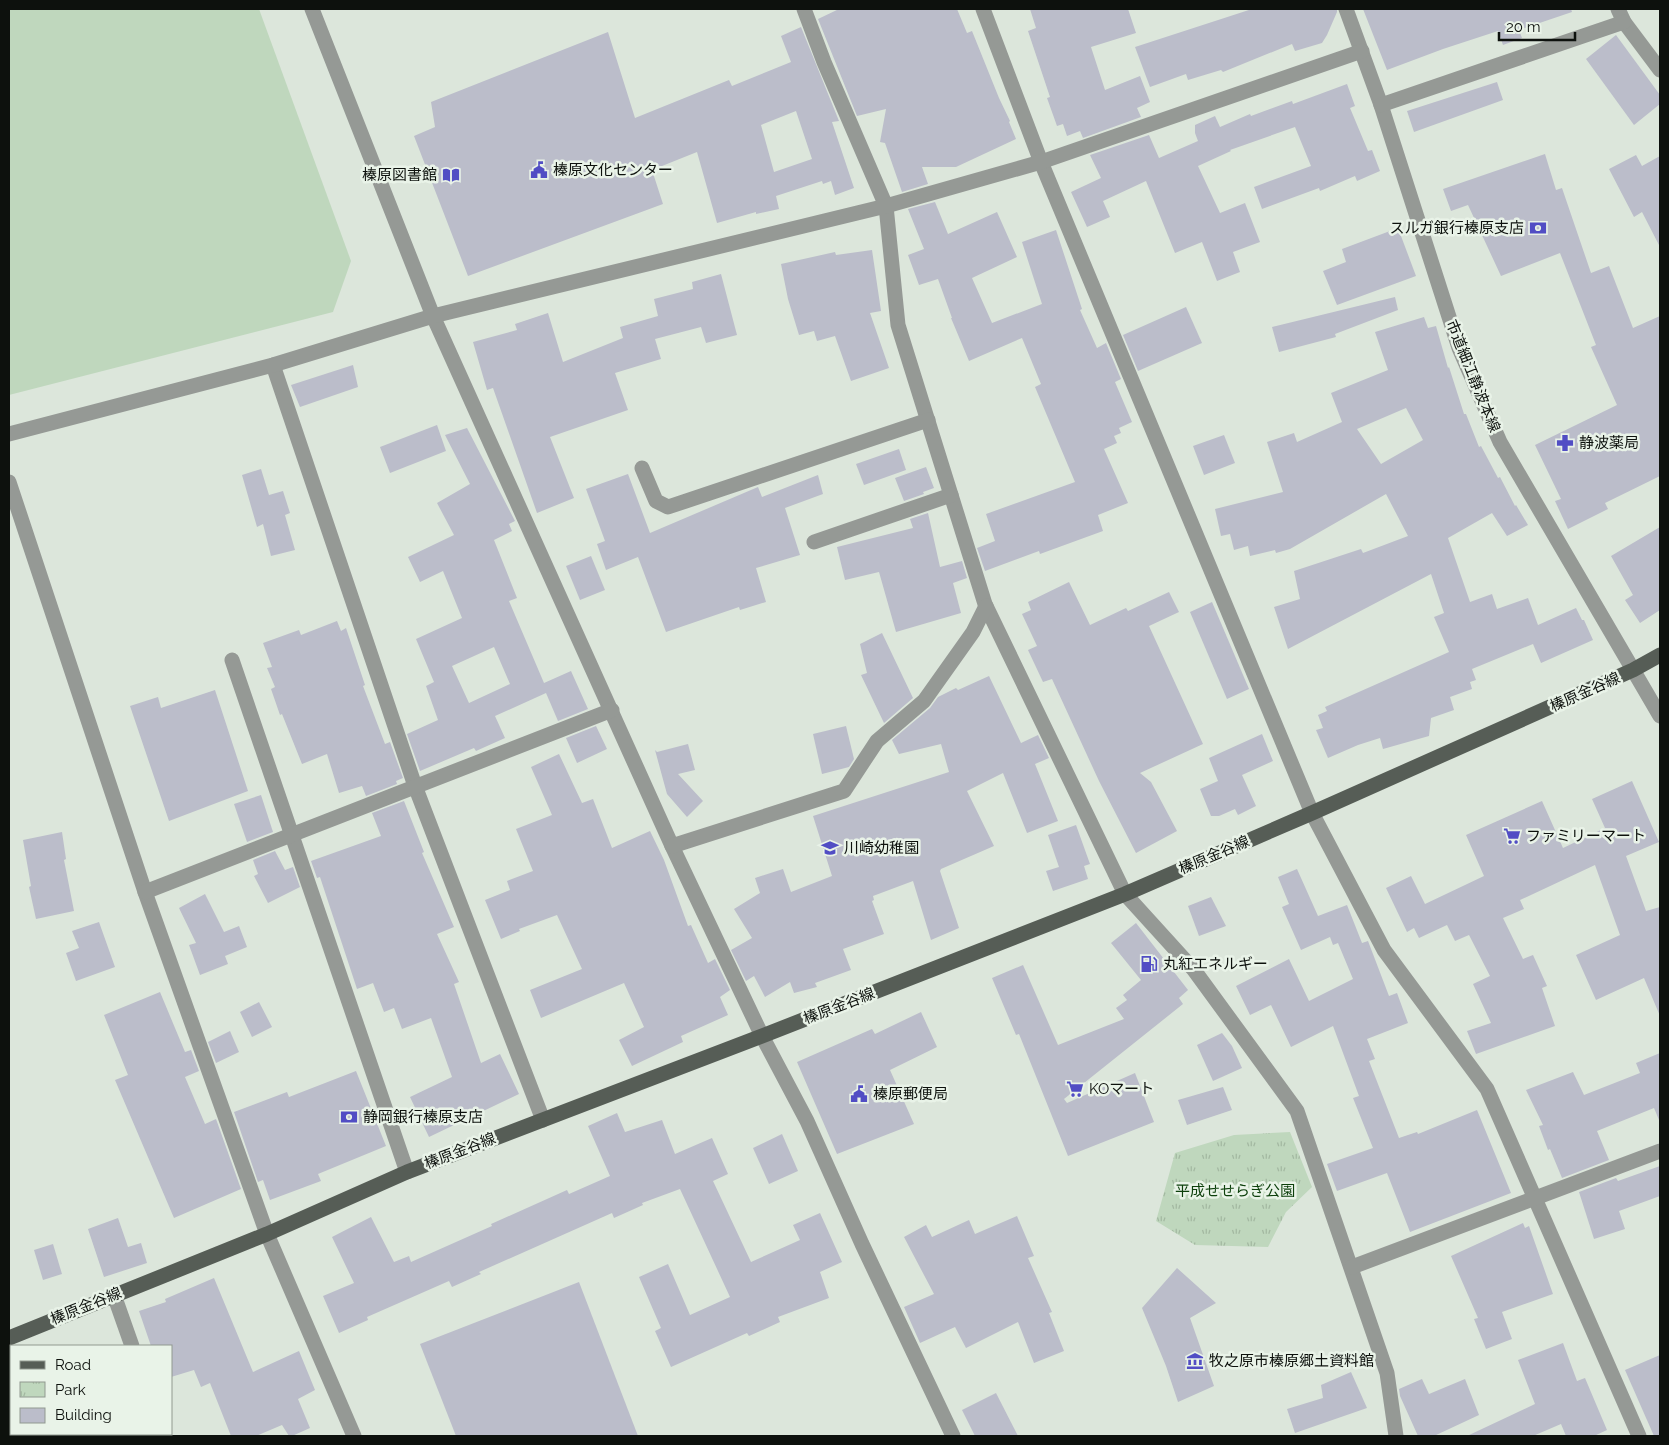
<svg xmlns="http://www.w3.org/2000/svg" width="1669" height="1445" font-family="Raleway,'Noto Sans JP',sans-serif">
  <defs>
    <pattern id="park-tufts" width="24" height="20" patternUnits="userSpaceOnUse" patternTransform="scale(1.25)"><rect width="24" height="20" fill="#bfd7bd"/><path d="M3 7l-1-3M5 7V3M7 7l1-3M15 17l-1-3M17 17v-4M19 17l1-3" fill="none" stroke="#a3b8a1"/></pattern>
  </defs>
  <rect width="100%" height="100%" fill="#dce6db"/>
  <path fill="#bfd7bd" d="M9 9H259L351 261 333 312 9 395Z"/>
  <path fill="url(#park-tufts)" d="M1290 1132 1312 1187 1286 1212 1268 1247 1195 1245 1156 1221 1175 1153 1234 1135Z"/>
  <g fill="#bbbdca" fill-rule="evenodd">
    <path d="M839 9H957L967 33 972 31 999 98 1010 121 1009 122 1016 139 956 167H922L928 184 902 192 885 143 880 142 886 109 857 116 818 19Z"/>
    <path d="M1030 9H1128L1136 33 1091 47 1105 90 1140 76 1150 102 1137 108 1141 117 1083 138 1080 131 1067 136 1063 124 1057 126 1047 98 1050 97 1028 31 1036 28Z"/>
    <path d="M1252 9H1337V12L1327 35 1322 43 1295 51 1292 44 1223 72 1221 70 1188 80 1186 74 1150 87 1135 47Z"/>
    <path d="M1363 9H1571L1572 12 1519 30 1522 38 1503 45 1498 31 1443 49 1387 70Z"/>
    <path d="M801 27 839 121 832 122 854 188 835 195 831 181 823 184 822 181 776 196 779 209 756 214V212L717 223 697 152 652 170 663 204 468 276 414 136 435 127 431 102 608 32 635 118 729 80 732 86 791 62 781 36ZM796 111 812 159 774 172 761 125Z"/>
    <path d="M1616 35 1660 95V104L1634 125 1586 59Z"/>
    <path d="M1497 82 1503 100 1414 132 1407 111Z"/>
    <path d="M1347 84 1355 106 1350 108 1368 151 1372 150 1380 171 1357 181 1355 176 1320 191 1319 188 1262 209 1254 187 1311 166 1295 127 1230 150 1231 151 1198 166 1220 213 1245 203 1260 242 1233 252 1240 272 1217 281 1202 242 1175 253 1146 181 1103 201 1110 217 1087 227 1071 192 1101 178 1090 155 1149 135 1159 158 1198 141 1195 133V125L1215 116 1220 127 1250 114 1251 116 1292 101 1293 104Z"/>
    <path d="M1545 154 1556 190 1562 188 1591 273 1609 266 1633 328 1660 316V476L1605 503 1608 509 1568 529 1555 501 1561 499 1535 445 1617 405 1591 347 1596 345 1560 253 1501 276 1468 205 1451 211 1443 189Z"/>
    <path d="M1636 155 1642 166 1660 156V247L1642 212 1634 217 1609 169Z"/>
    <path d="M935 202 948 234 997 212 1017 257 972 278 992 323 1042 304 1022 242 1056 230 1082 309 1080 310 1097 348 1106 343 1121 379 1115 382 1132 422 1119 428 1121 433 1114 436 1117 443 1104 449 1128 503 1098 515 1103 531 1040 554 1039 551 985 571 977 548 995 541 986 514 1075 482 1035 387 1041 384 1022 338 969 361 951 318H952L938 279 919 285 908 255 924 249 908 209Z"/>
    <path d="M1398 228 1416 276 1337 305 1323 271 1346 262 1342 249Z"/>
    <path d="M872 250 881 311 870 313 889 368 851 381 835 336 817 341 814 331 799 335 788 299 781 264 835 252 836 255Z"/>
    <path d="M721 274 737 335 706 343 701 327 655 339 661 359 615 373 628 410 550 437 574 498 537 513 493 388 487 390 473 342 517 330 515 324 548 313 563 362 623 338 620 327 658 316 654 299 693 289 692 282Z"/>
    <path d="M1395 297 1398 310 1335 334 1336 337 1279 352 1272 327Z"/>
    <path d="M1186 307 1202 343 1138 371 1123 335Z"/>
    <path d="M1424 317 1428 328 1436 326 1448 368 1449 367 1464 414H1466L1479 447 1481 446 1498 478 1500 477 1515 506 1516 505 1528 525 1507 536 1492 513 1448 538 1470 602 1492 594 1497 609 1528 598 1538 625 1576 608 1582 620H1584L1593 640 1541 663 1533 644 1472 669 1476 680 1470 682 1472 689 1450 697 1454 710 1431 718 1429 736 1383 749 1380 738 1358 745 1328 758 1316 730 1323 728 1318 715 1327 711 1325 707 1449 652 1434 617 1444 613 1431 574 1288 649 1274 607 1300 599 1294 571 1361 549 1363 553 1408 536 1386 494 1290 549 1276 553 1275 550 1250 556 1248 546 1234 550 1230 534 1221 536 1215 509 1283 492 1267 442 1294 433 1297 442 1342 422 1331 393 1388 370 1375 332ZM1406 408 1423 440 1381 464 1357 429Z"/>
    <path d="M353 365 358 387 300 407 291 385Z"/>
    <path d="M437 425 446 451 390 473 380 447Z"/>
    <path d="M467 428 515 521 509 524 512 531 494 540 517 598 509 601 544 683 571 671 588 709 558 721 546 693 495 716 505 738 476 751 474 748 420 771 407 734 438 720 426 686 434 682 416 639 462 618 443 571 420 582 408 557 454 535 437 503 470 484 445 435ZM494 647 510 684 469 703 452 666Z"/>
    <path d="M1224 435 1235 463 1204 475 1193 446Z"/>
    <path d="M899 449 906 470 864 485 856 464Z"/>
    <path d="M926 467 934 488 923 492 924 494 904 501 895 478Z"/>
    <path d="M261 469 269 495 283 491 290 513 285 515 295 550 271 556 263 524 257 527 242 475Z"/>
    <path d="M628 474 650 533 758 487 762 497 818 475 823 494 785 508 800 555 756 568 766 602 740 610 739 607 666 632 638 557 606 570 597 544 605 541 586 489Z"/>
    <path d="M928 513 940 567 962 561 967 578 953 583 961 613 896 632 879 572 845 580 837 547 913 528 910 519Z"/>
    <path d="M1660 527V610L1640 623 1625 600 1633 595 1611 556Z"/>
    <path d="M591 556 605 590 580 600 566 566Z"/>
    <path d="M1069 582 1090 625 1126 608 1128 611 1169 592 1179 612 1149 626 1203 744 1140 773 1151 782 1177 831 1136 853 1099 781 1052 679 1043 682 1028 650 1037 646 1022 614 1031 610 1028 602Z"/>
    <path d="M1212 602 1249 689 1227 699 1190 612Z"/>
    <path d="M337 621 341 631 346 628 365 685 363 686 385 744 390 742 403 778 396 781 397 784 366 796 362 786 339 793 327 754 302 764 282 714 280 715 271 689 275 687 267 668 272 667 263 643 299 630 301 635Z"/>
    <path d="M882 633 913 698 884 723 861 675 867 673 860 644Z"/>
    <path d="M989 676 1021 743 1038 735 1049 758 1035 764 1058 821 1027 833 1003 773 967 791 994 846 941 869 940 871 959 928 931 940 913 881 873 896 874 900 872 901 884 934 843 949 851 970 815 983 817 987 794 993 790 982 765 997 754 976 746 981 731 950 752 938 734 909 760 893 755 878 783 869 791 892 832 876 813 816 949 772 941 744 899 754 892 740 930 708 938 697 956 688 958 690Z"/>
    <path d="M215 690 248 791 169 821 130 706 158 697 161 708Z"/>
    <path d="M596 726 607 749 577 763 566 738Z"/>
    <path d="M846 726 854 759 849 767 822 774 813 734Z"/>
    <path d="M1262 734 1273 761 1242 775 1256 806 1238 815 1235 809 1219 816H1211L1200 789 1218 781 1209 758Z"/>
    <path d="M688 744 695 770 678 774 703 801 687 817 667 794 655 750 657 752Z"/>
    <path d="M559 754 582 803 593 799 612 848 650 831 664 860 688 926 691 925 708 963 715 959 730 990 720 997 728 1015 681 1036 683 1042 632 1066 619 1040 644 1027 624 983 541 1018 530 990 582 969 557 915 519 929 520 931 501 939 485 900 510 890 507 881 533 871 516 829 552 815 531 767Z"/>
    <path d="M1632 781 1659 842 1626 856 1646 911 1660 907V1016L1644 978 1596 1000 1576 955 1620 935 1595 865 1520 900 1524 909 1503 918 1523 959 1533 955 1547 986 1542 988 1555 1026 1476 1054 1467 1031 1491 1023 1473 984 1490 976 1469 935 1455 941 1447 925 1419 938 1414 928 1407 932 1386 888 1411 876 1425 904 1484 876 1466 835 1542 801 1563 848 1605 828 1592 799Z"/>
    <path d="M261 795 273 832 247 842 234 804Z"/>
    <path d="M404 801 424 852 422 853 454 927 437 934 459 982 454 984 481 1063 500 1054 519 1094 429 1137 410 1097 452 1077 431 1018 402 1029 394 1008 384 1012 373 983 357 989 320 877 317 878 311 861 381 836 372 813Z"/>
    <path d="M1076 825 1090 864 1084 866 1088 879 1053 891 1046 871 1059 867 1048 835Z"/>
    <path d="M62 832 66 859 64 860 74 911 36 919 29 887 31 886 23 840Z"/>
    <path d="M275 851 285 870 293 867 300 887 268 903 254 876 258 874 253 860Z"/>
    <path d="M1297 869 1318 916 1347 905 1362 943 1368 941 1389 996 1397 993 1408 1023 1367 1039 1375 1059 1369 1061 1399 1138 1417 1132 1418 1134 1477 1110 1511 1193 1410 1232 1387 1173 1337 1191 1327 1164 1373 1148 1353 1098 1359 1096 1333 1026 1291 1047 1271 1005 1250 1015 1236 986 1289 959 1309 1001 1353 979 1338 943 1333 945 1330 937 1301 950 1282 907 1289 904 1278 877Z"/>
    <path d="M205 894 224 932 239 926 247 947 225 956 228 964 200 975 189 945 196 943 179 908Z"/>
    <path d="M1211 897 1226 926 1199 936 1188 906Z"/>
    <path d="M99 922 115 967 76 981 66 953 79 948 72 931Z"/>
    <path d="M1136 923 1188 990 1179 998 1183 1004 1064 1099 1067 1103 1135 1073 1154 1122 1068 1156 1019 1034 1016 1035 992 978 1023 965 1058 1045 1124 1019 1116 1008 1127 1000 1123 995 1141 980 1111 943Z"/>
    <path d="M160 992 185 1052 191 1050 199 1071 185 1077 205 1124 216 1119 241 1189 174 1218 115 1080 128 1075 104 1015Z"/>
    <path d="M259 1002 272 1027 252 1037 240 1012Z"/>
    <path d="M921 1012 937 1047 890 1070 914 1124 837 1154 797 1062 872 1029 875 1034Z"/>
    <path d="M230 1031 239 1052 216 1063 208 1042Z"/>
    <path d="M1222 1033 1232 1046 1242 1068 1213 1081 1197 1045Z"/>
    <path d="M1660 1053V1120H1659L1654 1108 1597 1131 1609 1160 1562 1178 1550 1149 1548 1150 1539 1126 1543 1125 1526 1090 1573 1072 1584 1095 1640 1073 1636 1063Z"/>
    <path d="M356 1071 386 1146 318 1174 321 1181 270 1200 263 1180 258 1182 234 1112 287 1092 289 1097Z"/>
    <path d="M1223 1087 1232 1110 1187 1125 1178 1100Z"/>
    <path d="M617 1113 625 1132 662 1120 675 1154 712 1138 728 1174 713 1181 751 1262 800 1240 793 1225 820 1213 842 1262 820 1272 829 1298 778 1317 780 1322 749 1336 747 1333 671 1367 655 1331 661 1328 639 1277 668 1264 690 1315 730 1297 680 1189 642 1203 643 1205 614 1218 612 1213 479 1272 481 1274 452 1287 449 1281 367 1317 368 1320 339 1333 323 1296 354 1283 332 1237 371 1217 394 1262 409 1256 411 1262 492 1226 491 1224 567 1190 569 1194 610 1176 588 1126Z"/>
    <path d="M782 1134 798 1171 769 1184 753 1148Z"/>
    <path d="M1660 1166V1196L1619 1211 1625 1229 1594 1239 1579 1192 1616 1178 1618 1181Z"/>
    <path d="M1017 1216 1034 1256 1028 1258 1052 1312 1049 1313 1064 1351 1034 1363 1018 1322 966 1348 955 1327 920 1343 904 1307 934 1294 904 1237 926 1225 932 1237 969 1220 975 1234Z"/>
    <path d="M118 1218 128 1247 141 1243 147 1263 104 1277 88 1229Z"/>
    <path d="M1523 1223 1525 1228 1529 1226 1553 1294 1502 1312 1512 1339 1486 1349 1474 1319 1478 1318 1451 1256Z"/>
    <path d="M53 1244 62 1274 43 1280 34 1250Z"/>
    <path d="M1177 1268 1216 1303 1190 1318 1214 1386 1178 1402 1166 1366 1142 1308Z"/>
    <path d="M214 1278 253 1372 299 1351 315 1390 298 1399 310 1428 292 1436H289L282 1425 256 1436H231L210 1383 201 1387 194 1370 171 1377V1346H151L139 1311 166 1302 165 1299Z"/>
    <path d="M579 1282 638 1436H456L420 1344Z"/>
    <path d="M1563 1343 1577 1381 1585 1378 1607 1430 1594 1436H1566L1561 1424 1533 1436H1467L1535 1404 1518 1360Z"/>
    <path d="M1660 1355V1436H1654L1625 1370Z"/>
    <path d="M1351 1372 1367 1408 1295 1433 1287 1409 1323 1398 1321 1385Z"/>
    <path d="M1422 1379 1429 1394 1465 1379 1479 1415 1434 1436H1418L1400 1396 1399 1389Z"/>
    <path d="M996 1393 1018 1436H975L962 1410Z"/>
  </g>
  <g fill="none" stroke-linecap="round" stroke-linejoin="round">
    <g stroke="#959995" stroke-width="15">
      <path d="M312 9 433 316 672 846 762 1036 807 1121 862 1244 953 1436"/>
      <path d="M804 9 824 62 886 206 898 325 985 604 1125 894 1194 970 1297 1111 1387 1373 1396 1436"/>
      <path d="M983 9 1041 162 1312 813 1384 950 1487 1089 1639 1436"/>
      <path d="M1346 9 1381 105 1459 348 1500 442 1660 716"/>
      <path d="M1618 9 1624 22 1660 70"/>
      <path d="M1381 105 1624 22"/>
      <path d="M273 365 415 786 543 1120"/>
      <path d="M9 434 273 365 433 316 886 206 1041 162 1362 51"/>
      <path d="M642 468 656 501 668 507 928 420"/>
      <path d="M9 482 145 892 267 1234 354 1436"/>
      <path d="M814 542 951 495"/>
      <path d="M232 660 407 1172"/>
      <path d="M672 846 844 791 877 741 924 701 973 632 986 606"/>
      <path d="M145 892 612 710"/>
      <path d="M1352 1267 1660 1151"/>
      <path d="M114 1295 132 1346"/>
      <path d="M9 1355 11 1360"/>
      <path d="M45 1434 46 1436"/>
      <path d="M162 1434 163 1436"/>
    </g>
    <path stroke="#565d56" stroke-width="15" d="M9 1338 267 1234 407 1172 762 1036 1125 894 1312 813 1633 670 1660 655"/>
  </g>
  <defs>
    <g id="civic-bare" transform="scale(1.35)"><path d="M-.6-6.5H3V-4.5H.6V-3L4-1V1h2V6H-6V1h2V-1L-.6-3ZM-1.2 2.5V6h2.4V2.5Z" fill="#514dc4" stroke="#e9f3e8" stroke-width="2.5" paint-order="stroke"/></g>
    <g id="library-bare" transform="scale(1.35)"><path d="M-6-4Q-3-5.5-.7-3.5V5Q-3 3-6 4ZM6-4Q3-5.5 .7-3.5V5Q3 3 6 4Z" fill="#514dc4" stroke="#e9f3e8" stroke-width="2.5" paint-order="stroke"/></g>
    <g id="bank-bare" transform="scale(1.35)"><path d="M-6-4H6V4H-6ZM0-2.3a2.3 2.3 0 1 0 0 4.6a2.3 2.3 0 1 0 0-4.6Z" fill="#514dc4" stroke="#e9f3e8" stroke-width="2.5" paint-order="stroke"/></g>
    <g id="pharmacy-bare" transform="scale(1.35)"><path d="M-2-6h4v4h4v4h-4v4h-4v-4h-4v-4h4Z" fill="#514dc4" stroke="#e9f3e8" stroke-width="2.5" paint-order="stroke"/></g>
    <g id="supermarket-bare" transform="scale(1.35)"><path d="M-6-5.5h2.5l.6 2H6L4.5 2H-2.5L-4.4-4H-6ZM-1.5 3.2a1.3 1.3 0 1 0 .1 0ZM3 3.2a1.3 1.3 0 1 0 .1 0Z" fill="#514dc4" stroke="#e9f3e8" stroke-width="2.5" paint-order="stroke"/></g>
    <g id="school-bare" transform="scale(1.35)"><path d="M0-5L7-2L0 1L-7-2ZM-4 1L0 2.5L4 1V4Q0 6-4 4Z" fill="#514dc4" stroke="#e9f3e8" stroke-width="2.5" paint-order="stroke"/></g>
    <g id="fuel-bare" transform="scale(1.35)"><path d="M-5.5-6h7V0h2V4h1.3V-2.5L3-4.5l.8-.8L6-3V5H2.5V1h-1V6h-7ZM-4.2-4.7v3.2H.2V-4.7Z" fill="#514dc4" stroke="#e9f3e8" stroke-width="2.5" paint-order="stroke"/></g>
    <g id="museum-bare" transform="scale(1.35)"><path d="M0-6L6-3V-2H-6V-3ZM-5-1h2V3h-2ZM-1-1h2V3h-2ZM3-1h2V3H3ZM-6 4H6V6H-6Z" fill="#514dc4" stroke="#e9f3e8" stroke-width="2.5" paint-order="stroke"/></g>
  </defs>
  <g fill-rule="evenodd">
    <use href="#civic-bare" x="539" y="170"/>
    <use href="#library-bare" x="451" y="175"/>
    <use href="#bank-bare" x="1538" y="228"/>
    <use href="#pharmacy-bare" x="1565" y="443"/>
    <use href="#supermarket-bare" x="1512" y="836"/>
    <use href="#school-bare" x="830" y="848"/>
    <use href="#fuel-bare" x="1149" y="964"/>
    <use href="#supermarket-bare" x="1075" y="1089"/>
    <use href="#civic-bare" x="859" y="1094"/>
    <use href="#bank-bare" x="349" y="1117"/>
    <use href="#museum-bare" x="1195" y="1361"/>
  </g>
  <g text-anchor="middle" dominant-baseline="central" stroke-width="5" stroke-linejoin="round" paint-order="stroke">
    <g font-size="15" fill="#0d110d" stroke="#e9f3e8" text-anchor="start">
      <text x="553" y="170">榛原文化センター</text>
      <text x="437" y="175" text-anchor="end">榛原図書館</text>
      <text x="1524" y="228" text-anchor="end">スルガ銀行榛原支店</text>
      <text x="1579" y="443">静波薬局</text>
      <text x="1526" y="836">ファミリーマート</text>
      <text x="844" y="848">川崎幼稚園</text>
      <text x="1163" y="964">丸紅エネルギー</text>
      <text x="1089" y="1089">KOマート</text>
      <text x="873" y="1094">榛原郵便局</text>
      <text x="363" y="1117">静岡銀行榛原支店</text>
      <text x="1209" y="1361">牧之原市榛原郷土資料館</text>
    </g>
    <g font-size="15" fill="#0d110d" stroke="#e9f3e8">
      <text transform="translate(1473 376) rotate(68)">市道細江静波本線</text>
      <text transform="translate(1585 692) rotate(-24)">榛原金谷線</text>
      <text transform="translate(1214 855) rotate(-23)">榛原金谷線</text>
      <text transform="translate(839 1006) rotate(-21)">榛原金谷線</text>
      <text transform="translate(460 1151) rotate(-21)">榛原金谷線</text>
      <text transform="translate(86 1306) rotate(-22)">榛原金谷線</text>
    </g>
    <g font-size="15" fill="#0d400c" stroke="#e9f3e8">
      <text x="1235" y="1191">平成せせらぎ公園</text>
    </g>
  </g>
  <rect width="1669" height="1445" fill="none" stroke="#0d110d" stroke-width="20"/>
  <rect x="10" y="1345" width="162" height="90" fill="#e9f3e8" stroke="#919990"/>
  <rect x="20" y="1361" width="25" height="8" fill="#565d56" stroke="#919990"/>
  <text x="55" y="1370" font-size="15" fill="#0d110d">Road</text>
  <rect x="20" y="1382" width="25" height="15" fill="url(#park-tufts)" stroke="#919990"/>
  <text x="55" y="1395" font-size="15" fill="#0d110d">Park</text>
  <rect x="20" y="1408" width="25" height="15" fill="#bbbdca" stroke="#919990"/>
  <text x="55" y="1420" font-size="15" fill="#0d110d">Building</text>
  <path d="M1499 32v8h76v-8" fill="none" stroke="#0d110d" stroke-width="2.5"/>
  <text x="1506" y="32" font-size="15" fill="#0d110d" stroke="#e9f3e8" stroke-width="4" paint-order="stroke">20 m</text>
</svg>
